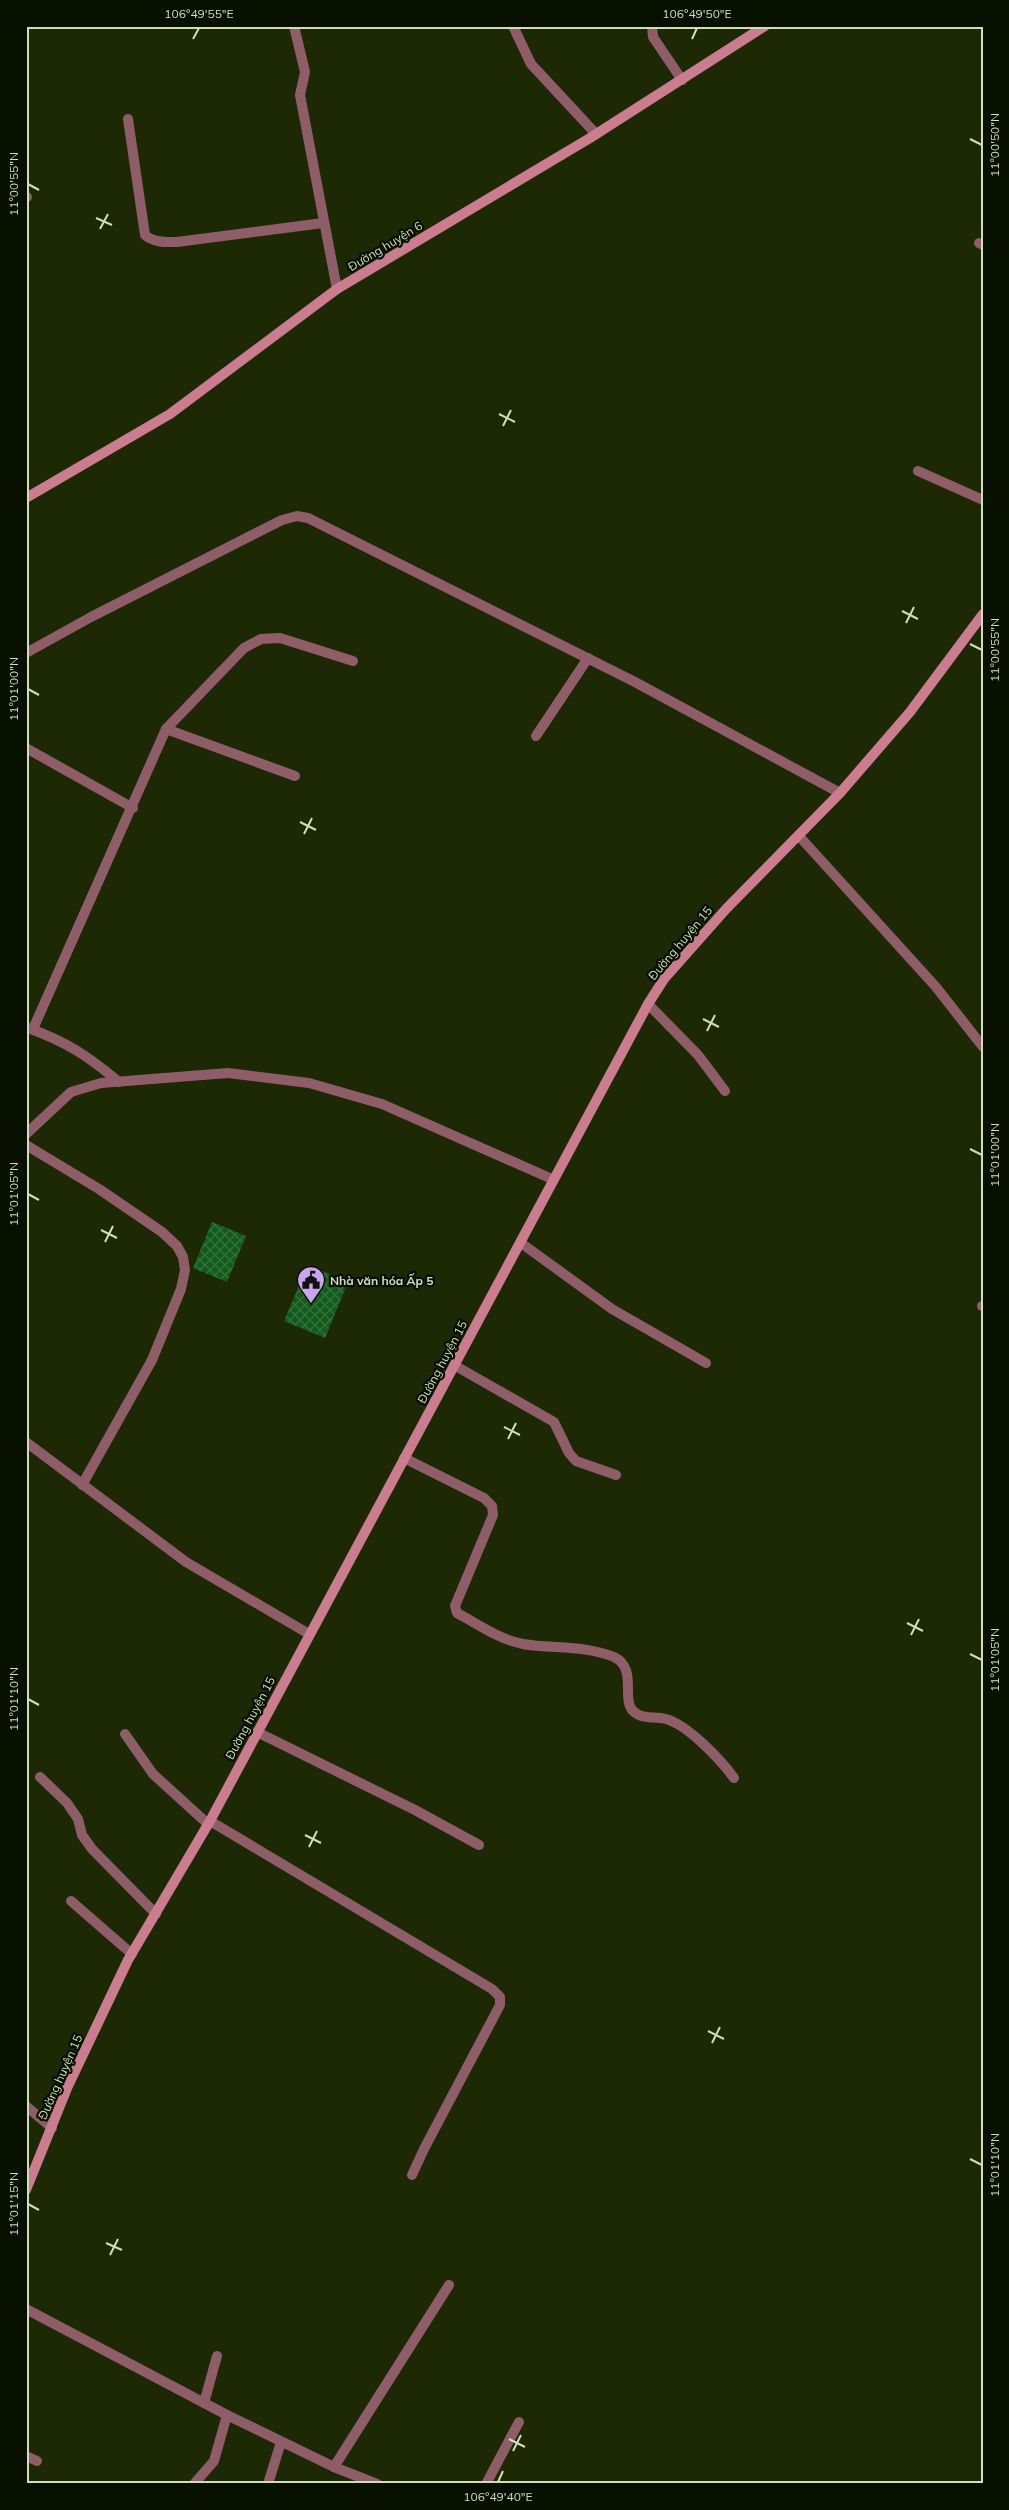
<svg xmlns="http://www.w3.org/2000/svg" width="1009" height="2510" font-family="Mulish,sans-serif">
  <defs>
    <pattern id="building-cross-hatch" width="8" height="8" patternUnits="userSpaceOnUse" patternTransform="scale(1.25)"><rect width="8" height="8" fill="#135b1d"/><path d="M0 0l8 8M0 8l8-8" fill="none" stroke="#34723c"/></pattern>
  </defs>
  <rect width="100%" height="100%" fill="#1d2904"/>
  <g fill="url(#building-cross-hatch)">
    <path d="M212 1222 246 1236 227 1282 193 1268Z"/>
    <path d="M308 1265 348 1282 325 1338 284 1321Z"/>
  </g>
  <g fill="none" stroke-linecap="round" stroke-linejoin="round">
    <g stroke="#8e5d68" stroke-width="10">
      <path d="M294 26 305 72 300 95 337 289"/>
      <path d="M513 26 531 64 596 134"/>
      <path d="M652 26 653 37 682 80"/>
      <path d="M128 119 145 235C154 243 166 242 177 242L323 223"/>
      <path d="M26 197H27"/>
      <path d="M979 243 983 245"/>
      <path d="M918 471 983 500"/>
      <path d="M26 653 91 617 282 520 297 516 308 518 635 682 840 793"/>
      <path d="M166 729 295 776"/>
      <path d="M536 736 588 658"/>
      <path d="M26 748 133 808"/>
      <path d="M799 836 936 987 983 1047"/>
      <path d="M648 1004 698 1055 725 1091"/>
      <path d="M28 1028C67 1042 88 1056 119 1082"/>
      <path d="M33 1029 166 729 244 648 261 639 280 638 353 661"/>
      <path d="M26 1134 71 1092 101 1083 228 1073 309 1083 382 1104 552 1179"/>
      <path d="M26 1145 99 1189 162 1232 177 1246 183 1257 185 1270 181 1289 152 1360 82 1485"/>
      <path d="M521 1243 612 1309 706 1363"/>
      <path d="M982 1306H983"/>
      <path d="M454 1365 554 1422 569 1453 576 1461 616 1475"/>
      <path d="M26 1442 186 1562 309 1634"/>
      <path d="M404 1458 484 1498 492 1506 493 1515 455 1606 457 1613C478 1624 500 1640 523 1644 553 1649 585 1645 614 1657 641 1670 616 1706 639 1715 647 1719 657 1716 666 1719 688 1725 721 1760 734 1778"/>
      <path d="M257 1732 415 1810 479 1845"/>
      <path d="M125 1734 153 1774 208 1824"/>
      <path d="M40 1777 67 1803 78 1819 82 1835 92 1849 156 1914"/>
      <path d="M210 1821 492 1989 500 1997V2005L424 2149 412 2175"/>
      <path d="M71 1901 132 1954"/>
      <path d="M26 2106 52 2128"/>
      <path d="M26 2309 227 2415 334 2467 377 2484"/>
      <path d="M204 2403 217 2356"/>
      <path d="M26 2456 37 2461"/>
      <path d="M334 2467 449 2285"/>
      <path d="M194 2484 214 2461 227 2415"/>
      <path d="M268 2484 281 2442"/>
      <path d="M486 2484 519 2422"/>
    </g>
    <g stroke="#cb7d8f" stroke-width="10">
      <path d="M26 498 170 414 337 289 590 138 765 26"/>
      <path d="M26 2190 68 2086 128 1960 210 1821 648 1004 664 979 726 909 840 793 910 712 983 614"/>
    </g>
  </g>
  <path fill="none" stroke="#d0debb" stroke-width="2" d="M193 39 199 28M692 39 697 28M970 139 982 145M28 184 39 190M96 218 112 225M100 229 108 214M499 414 515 422M503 426 511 410M902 611 918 619M906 623 914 607M970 644 982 650M28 689 39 695M300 822 316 830M304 834 312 818M703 1019 719 1027M707 1031 715 1015M970 1149 982 1155M28 1194 39 1200M101 1230 117 1238M105 1242 113 1226M504 1427 520 1435M508 1439 516 1423M907 1623 923 1631M911 1635 919 1619M970 1654 982 1660M28 1699 39 1705M305 1835 321 1843M309 1847 317 1831M708 2031 724 2039M712 2043 720 2027M970 2159 982 2165M28 2204 39 2210M106 2243 122 2250M110 2255 118 2239M509 2439 525 2447M513 2451 521 2435M498 2482 503 2471"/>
  <defs>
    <g id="civic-pin" transform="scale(1.4375)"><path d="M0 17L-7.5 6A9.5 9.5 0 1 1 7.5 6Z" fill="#c7a6ef" stroke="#081000"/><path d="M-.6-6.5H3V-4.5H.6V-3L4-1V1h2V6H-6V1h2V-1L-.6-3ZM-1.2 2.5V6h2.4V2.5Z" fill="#111"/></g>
  </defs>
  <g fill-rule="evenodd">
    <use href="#civic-pin" x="311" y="1280"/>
  </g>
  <g text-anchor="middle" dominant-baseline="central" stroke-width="4.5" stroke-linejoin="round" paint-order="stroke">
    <g font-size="12" fill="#d0debb" stroke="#081000">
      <text transform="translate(385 246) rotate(-31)">Đường huyện 6</text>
      <text transform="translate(680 943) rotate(-50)">Đường huyện 15</text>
      <text transform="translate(442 1362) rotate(-62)">Đường huyện 15</text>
      <text transform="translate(250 1718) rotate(-62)">Đường huyện 15</text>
      <text transform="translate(60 2077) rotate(-66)">Đường huyện 15</text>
    </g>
    <g font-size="12" font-weight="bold" fill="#d0debb" stroke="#081000" text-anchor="start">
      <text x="330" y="1280">Nhà văn hóa Ấp 5</text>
    </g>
  </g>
  <rect width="1009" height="2510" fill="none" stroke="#081000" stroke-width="55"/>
  <rect x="28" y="28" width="954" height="2454" fill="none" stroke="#d0debb" stroke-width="2"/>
  <g font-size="12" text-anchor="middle" fill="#d0debb">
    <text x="199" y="18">106°49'55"E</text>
    <text x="697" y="18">106°49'50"E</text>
    <text transform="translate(995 145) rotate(-90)" y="4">11°00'50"N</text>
    <text transform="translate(14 184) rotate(-90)" y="4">11°00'55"N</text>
    <text transform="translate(995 650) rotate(-90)" y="4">11°00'55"N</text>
    <text transform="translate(14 689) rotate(-90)" y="4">11°01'00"N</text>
    <text transform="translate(995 1155) rotate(-90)" y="4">11°01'00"N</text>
    <text transform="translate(14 1194) rotate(-90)" y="4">11°01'05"N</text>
    <text transform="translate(995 1660) rotate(-90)" y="4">11°01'05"N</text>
    <text transform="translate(14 1699) rotate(-90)" y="4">11°01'10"N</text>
    <text transform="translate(995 2165) rotate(-90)" y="4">11°01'10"N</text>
    <text transform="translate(14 2204) rotate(-90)" y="4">11°01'15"N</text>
    <text x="498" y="2501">106°49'40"E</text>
  </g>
</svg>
